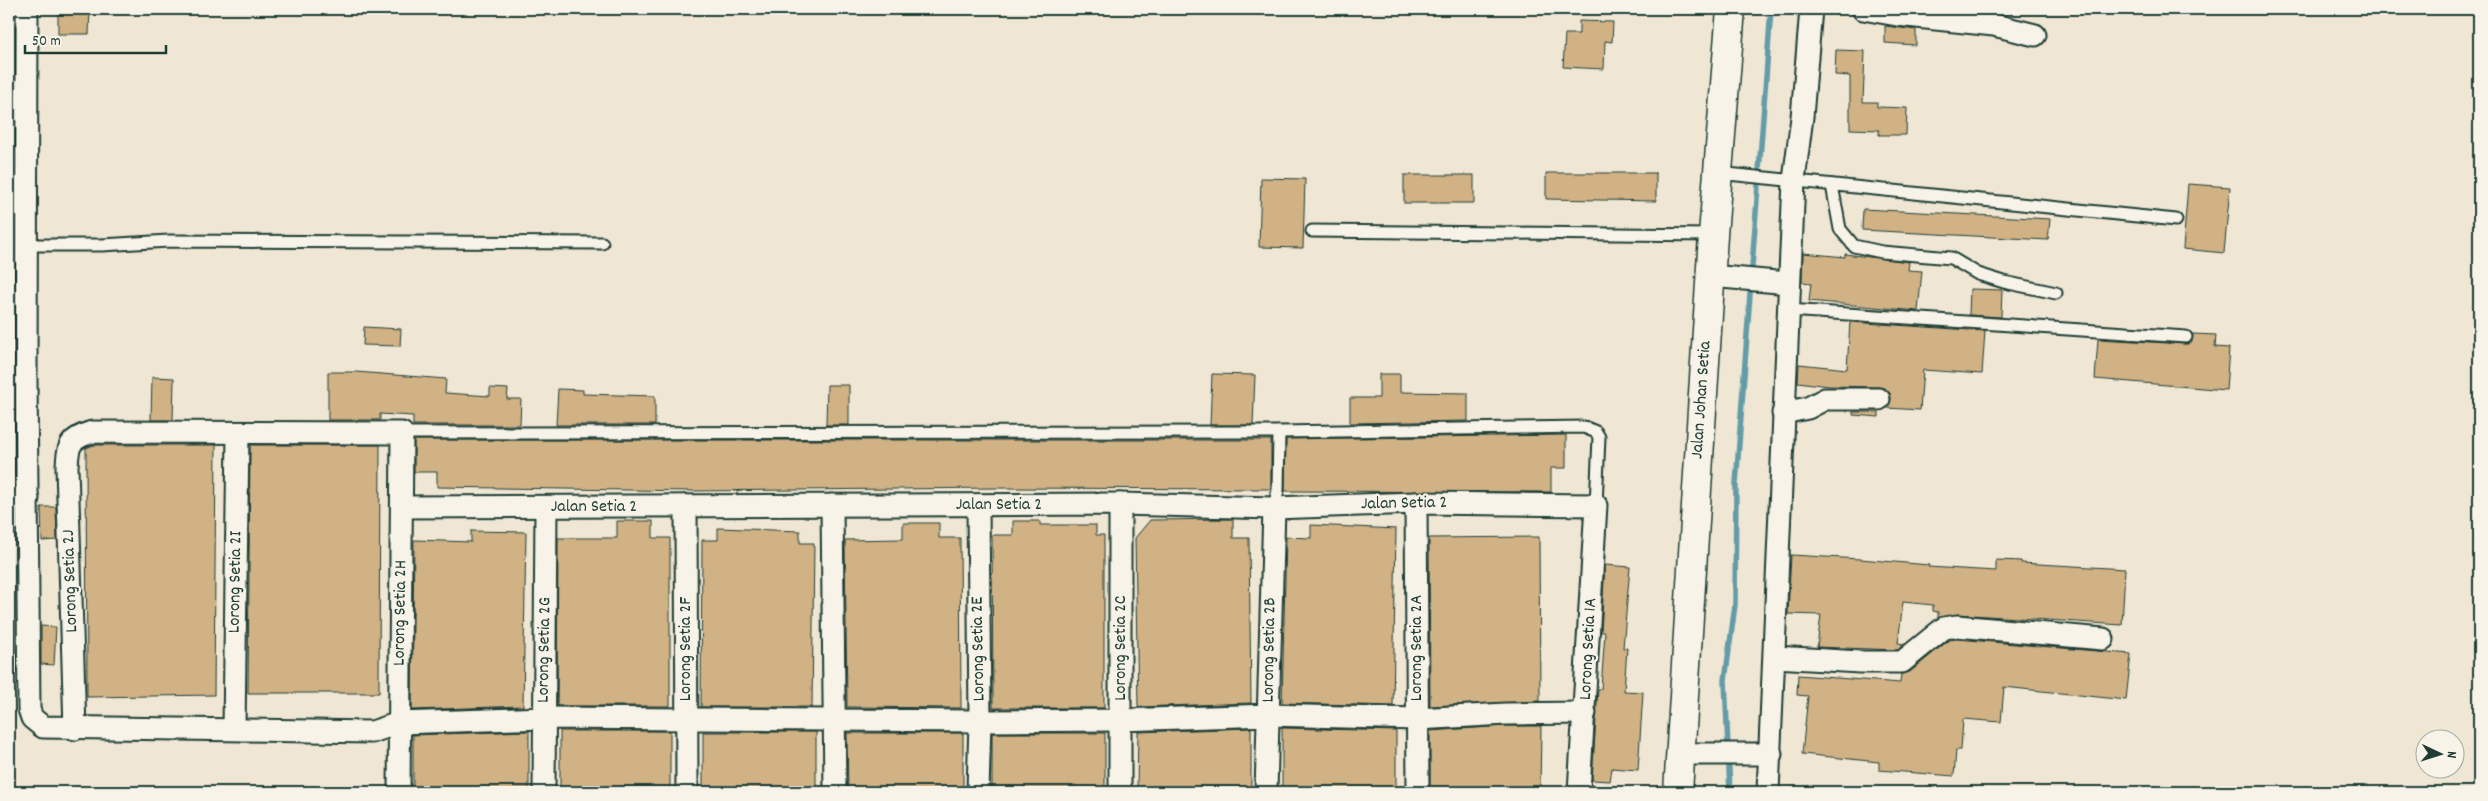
<svg xmlns="http://www.w3.org/2000/svg" width="2488" height="801" font-family="Dekko,sans-serif">
  <rect width="100%" height="100%" fill="#efe6d4"/>
  <filter id="ink" filterUnits="userSpaceOnUse"><feTurbulence type="fractalNoise" baseFrequency=".02" numOctaves="2"/><feDisplacementMap in="SourceGraphic" scale="10" xChannelSelector="R" yChannelSelector="G"/><feConvolveMatrix kernelMatrix="1 2 1 2 8 2 1 2 1" color-interpolation-filters="sRGB"/></filter>
  <g filter="url(#ink)">
    <g fill="none" stroke-linecap="round" stroke-linejoin="round">
      <path stroke="#649ca7" stroke-width="5.5" d="M1730 792 1725 680 1735 605 1736 484 1771 9"/>
    </g>
    <g fill="#d1b285" stroke="#1f3d34">
      <path d="M58 9H90L89 34H58Z"/>
      <path d="M1579 21 1613 22 1612 42 1605 41 1604 69 1563 67 1565 34H1579Z"/>
      <path d="M1885 26 1916 30V45L1885 43Z"/>
      <path d="M1836 50 1865 51 1863 102H1877V107L1907 108 1906 135H1879V130L1850 129V76L1835 75Z"/>
      <path d="M1546 173H1656V201L1546 199Z"/>
      <rect x="1404" y="175" width="70" height="28"/>
      <path d="M1261 178 1305 179 1303 248 1259 247Z"/>
      <path d="M2188 184 2230 187 2224 253 2183 249Z"/>
      <path d="M1863 209 2050 219 2048 240 1862 230Z"/>
      <path d="M1803 253 1845 257V254L1909 262 1908 270 1922 271 1918 311 1809 301 1811 283 1802 282Z"/>
      <path d="M1970 289 2002 290 2001 317 1969 315Z"/>
      <path d="M1850 322 1985 331 1982 374 1923 370 1920 410 1887 408 1891 399 1890 393 1879 387 1829 386 1798 382 1799 364 1847 369Z"/>
      <path d="M364 327 401 329 400 346 363 345Z"/>
      <path d="M2193 334 2216 335 2215 347 2229 348 2226 390 2095 379 2098 339 2185 344 2192 342Z"/>
      <path d="M328 372H356L446 379 445 393 490 396V388L508 389 507 399H521L520 425H413V416L380 414V420H328Z"/>
      <path d="M1212 374 1255 375 1253 425H1210Z"/>
      <path d="M1379 374H1400V392L1468 393V421L1350 423V398H1379Z"/>
      <path d="M152 377 174 378 173 420H151Z"/>
      <path d="M827 385H849V425H826Z"/>
      <path d="M558 389 583 390V394L655 396V425H556Z"/>
      <path d="M1879 412V417L1853 415V412Z"/>
      <path d="M1566 435V468H1551V492L1285 491 1286 439Z"/>
      <path d="M414 440H1271V489L996 488 692 491 437 487V472H414Z"/>
      <path d="M94 445H216L214 695 87 697 86 448Z"/>
      <path d="M250 445H380L379 693H248Z"/>
      <path d="M41 507H56L57 540 42 541Z"/>
      <path d="M1233 519V538H1249L1251 703 1138 707 1135 538 1150 520Z"/>
      <path d="M617 521H653V538H670V706H557L558 538H617Z"/>
      <path d="M1013 521H1040V525H1096V535H1104V708H993L992 535H1013Z"/>
      <path d="M903 523H939V538H960L961 708 847 707 845 540 903 539Z"/>
      <path d="M1311 525 1396 529 1393 706 1282 703 1286 537 1311 538Z"/>
      <path d="M718 528 800 531V543H814L812 707H701L702 540H718Z"/>
      <path d="M471 531 526 532 523 706 412 710 414 540 471 542Z"/>
      <path d="M1539 537 1540 701 1430 706 1429 538Z"/>
      <path d="M1791 555 1860 559 1929 565 1928 567 1996 571V560L2021 561V563L2125 569 2122 625 1958 614 1938 618V612L1933 611V605L1903 602 1898 643 1905 644 1898 650 1817 647 1821 615 1788 614Z"/>
      <path d="M1605 565 1630 567 1623 648H1627L1624 691 1643 692 1638 770 1612 768 1610 781 1592 780 1598 689H1601L1605 632H1601Z"/>
      <path d="M41 626 56 627 54 665 41 664Z"/>
      <path d="M1957 639 2131 654 2126 700 2004 687 2001 722 1963 719 1961 750H1956L1954 776 1879 770V762L1802 754 1808 696 1797 695 1798 675 1900 683 1901 674 1910 672 1949 640Z"/>
      <path d="M1506 726H1541L1540 792H1430V731Z"/>
      <path d="M1251 728V792H1137L1138 732Z"/>
      <path d="M1282 728 1396 731V792H1282Z"/>
      <path d="M529 731V792H413V735Z"/>
      <rect x="560" y="731" width="110" height="61"/>
      <rect x="703" y="732" width="113" height="60"/>
      <path d="M847 733H963V792H848Z"/>
      <rect x="992" y="733" width="113" height="59"/>
    </g>
    <g fill="none" stroke-linecap="round" stroke-linejoin="round">
      <g stroke="#1f3d34" stroke-width="15">
        <g id="service">
          <path d="M1718 173 2176 220"/>
          <path d="M1832 185 1840 229 1854 246 1882 252 1951 258 1978 274 2004 282 2056 293"/>
          <path d="M1312 231 1713 235"/>
          <path d="M27 245H102L169 241 602 243"/>
          <path d="M1788 310 2186 337"/>
          <path d="M402 433 1279 432 1584 427 1596 432 1599 437 1596 505"/>
          <path d="M1274 508 1278 490 1279 432"/>
        </g>
      </g>
      <g stroke="#1f3d34" stroke-width="25">
        <g id="minor">
          <path d="M27 9 26 379 29 709 32 718 43 727 372 732 399 723 544 718 980 721 1121 720 1269 715 1417 719 1506 714 1585 713"/>
          <path d="M1863 9 1897 15 1994 25 2035 35"/>
          <path d="M1710 276 1788 283"/>
          <path d="M1783 413 1808 408 1825 399H1879"/>
          <path d="M9 498H28"/>
          <path d="M1416 503 1418 792"/>
          <path d="M832 505 835 792"/>
          <path d="M978 505 980 721 978 792"/>
          <path d="M686 506 687 792"/>
          <path d="M402 507 1120 504 1274 508 1416 503 1596 505 1579 792"/>
          <path d="M1775 657 1860 662H1902L1944 628 1957 626 2103 639"/>
          <path d="M75 729 67 467C68 444 70 439 92 432L402 433 399 792"/>
          <path d="M234 729 238 434"/>
          <path d="M1681 754H1771"/>
          <path d="M544 792 546 507"/>
          <path d="M1120 792V504"/>
          <path d="M1266 792 1274 508"/>
          <path d="M1768 792 1794 180 1802 117 1811 9"/>
        </g>
      </g>
      <g stroke="#1f3d34" stroke-width="31">
        <path id="secondary" d="M1678 792 1713 235 1731 9"/>
      </g>
      <use href="#service" stroke="#f7f3e8" stroke-width="11"/>
      <use href="#minor" stroke="#f7f3e8" stroke-width="21"/>
      <use href="#secondary" stroke="#f7f3e8" stroke-width="28"/>
    </g>
  </g>
  <g text-anchor="middle" dominant-baseline="central" stroke-width="4.5" stroke-linejoin="round" paint-order="stroke">
    <g font-size="18" fill="#1f3d34" stroke="#f7f3e8">
      <text transform="translate(1702 400) rotate(-86)">Jalan Johan Setia</text>
      <text transform="translate(1404 504) rotate(-1)">Jalan Setia 2</text>
      <text x="999" y="505">Jalan Setia 2</text>
      <text x="594" y="507">Jalan Setia 2</text>
      <text transform="translate(71 581) rotate(-92)">Lorong Setia 2J</text>
      <text transform="translate(236 582) rotate(-89)">Lorong Setia 2I</text>
      <text transform="translate(401 613) rotate(-89)">Lorong Setia 2H</text>
      <text transform="translate(1121 648) rotate(-90)">Lorong Setia 2C</text>
      <text transform="translate(1417 648) rotate(-90)">Lorong Setia 2A</text>
      <text transform="translate(686 649) rotate(-90)">Lorong Setia 2F</text>
      <text transform="translate(979 649) rotate(-91)">Lorong Setia 2E</text>
      <text transform="translate(1589 649) rotate(-87)">Lorong Setia 1A</text>
      <text transform="translate(545 650) rotate(-89)">Lorong Setia 2G</text>
      <text transform="translate(1270 650) rotate(-89)">Lorong Setia 2B</text>
    </g>
  </g>
  <rect width="2488" height="801" fill="none" stroke="#f7f3e8" stroke-width="30"/>
  <rect x="15" y="15" width="2458" height="771" fill="none" stroke="#1f3d34" stroke-width="2" filter="url(#ink)"/>
  <g transform="translate(2440 754) rotate(94)"><circle r="24" fill="#f7f3e8" stroke="#a1aaa0"/>
  <path d="M0-4L9 19L0 12L-9 19Z" fill="#1f3d34"/>
  <text y="-8" font-size="14" font-weight="bold" text-anchor="middle" fill="#1f3d34">N</text>
  </g>
  <path d="M25 45v8h141v-8" fill="none" stroke="#1f3d34" stroke-width="2.5"/>
  <text x="32" y="45" font-size="15" fill="#1f3d34" stroke="#f7f3e8" stroke-width="4" paint-order="stroke">50 m</text>
</svg>
